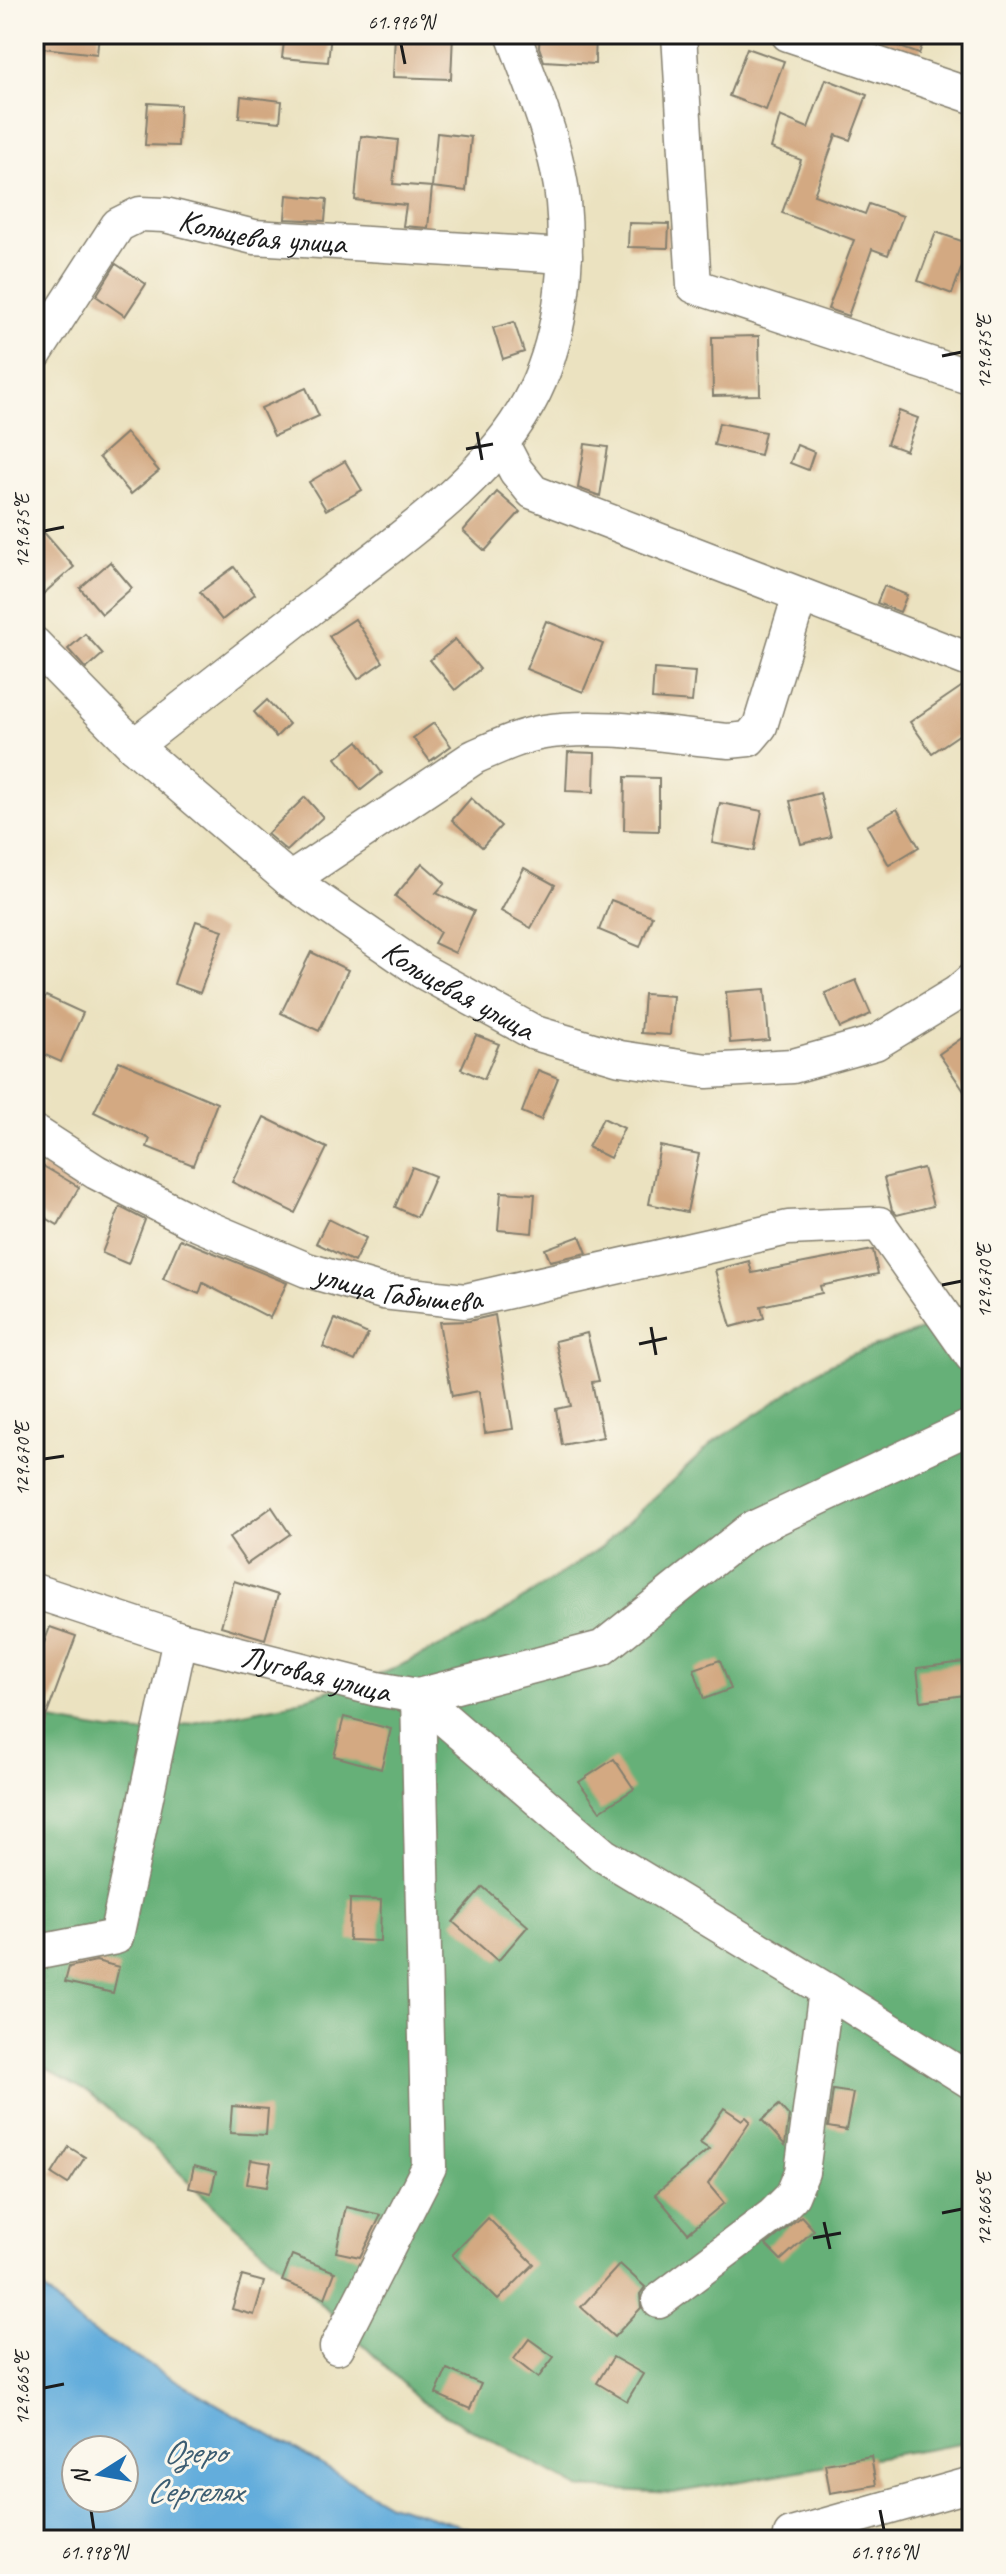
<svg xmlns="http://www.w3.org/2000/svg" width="1006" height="2574" font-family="Caveat,sans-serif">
  <rect width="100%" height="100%" fill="#fbf7ec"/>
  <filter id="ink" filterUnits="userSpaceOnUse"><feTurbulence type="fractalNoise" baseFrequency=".0125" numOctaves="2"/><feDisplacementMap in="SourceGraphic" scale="16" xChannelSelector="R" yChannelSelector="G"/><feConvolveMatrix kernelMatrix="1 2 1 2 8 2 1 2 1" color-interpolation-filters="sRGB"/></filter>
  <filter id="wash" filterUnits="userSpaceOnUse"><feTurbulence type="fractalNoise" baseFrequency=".006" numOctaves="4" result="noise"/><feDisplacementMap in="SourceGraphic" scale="32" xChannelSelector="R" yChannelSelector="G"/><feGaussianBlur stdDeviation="1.8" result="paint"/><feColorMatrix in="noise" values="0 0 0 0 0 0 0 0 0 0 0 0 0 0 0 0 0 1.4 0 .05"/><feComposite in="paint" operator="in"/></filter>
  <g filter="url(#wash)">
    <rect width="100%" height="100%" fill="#ebe2c0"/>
    <path fill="#66b078" stroke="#41664a" stroke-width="2" d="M972 1320V2441L673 2493 579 2488 422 2402 288 2272 223 2215 156 2150 90 2093 34 2062V1718L109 1731 142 1733 285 1705 391 1670 484 1625 601 1547 715 1441 771 1405 822 1368 852 1354 921 1330Z"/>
    <path fill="#64addc" stroke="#40647c" stroke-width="2" fill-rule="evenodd" d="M34 2281 84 2327 389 2504 508 2540H34ZM76 2450H124V2498H76Z"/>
    <g id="blocks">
      <g fill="#d3a982">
        <path d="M34 34H99L97 54 34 47Z"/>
        <path d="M285 34H331L328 62 282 58Z"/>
        <path d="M395 34H453L451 79 393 77Z"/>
        <path d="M540 34H596L595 64 544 61 539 47Z"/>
        <path d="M871 34H926L919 54 870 36Z"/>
        <path d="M747 48 784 61 766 110 729 96Z"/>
        <path d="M826 79 867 95 850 140 836 135 814 195 865 214 869 204 903 216 888 255 872 249 848 316 828 309 854 240 782 213 801 160 771 148 780 116 808 128Z"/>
        <path d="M241 96 282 101 280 122 239 118Z"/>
        <path d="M148 103 180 105 178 146 145 145Z"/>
        <path d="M437 133 471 137 466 191 432 187Z"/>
        <path d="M361 136 398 140 393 184 432 187 428 228 403 226 406 205 355 200Z"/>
        <path d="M287 195 327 199 325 221 285 219Z"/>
        <path d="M629 223 669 224 668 248 628 247Z"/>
        <path d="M936 232 970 244 952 294 918 281Z"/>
        <path d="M116 264 146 284 125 316 96 296Z"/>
        <path d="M514 322 524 352 503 359 493 328Z"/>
        <path d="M759 336 760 395 713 396 712 337Z"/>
        <path d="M306 388 319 416 274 436 261 408Z"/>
        <path d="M899 411 918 418 906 451 887 444Z"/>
        <path d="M719 423 765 432 760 455 714 445Z"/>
        <path d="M126 433 159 471 131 494 99 457Z"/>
        <path d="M585 444 608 447 600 496 578 488Z"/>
        <path d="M797 445 814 452 808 470 790 463Z"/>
        <path d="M345 461 362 490 326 510 309 482Z"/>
        <path d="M497 492 520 512 485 551 463 531Z"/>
        <path d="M34 521 74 567 34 602Z"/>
        <path d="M110 562 132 588 102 614 80 588Z"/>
        <path d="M234 567 255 594 222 620 200 592Z"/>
        <path d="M884 586 907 595 900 612 877 603Z"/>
        <path d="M355 619 383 662 358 679 329 636Z"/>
        <path d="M546 621 603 644 583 692 526 669Z"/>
        <path d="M85 634 103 654 86 669 68 649Z"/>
        <path d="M455 639 480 669 455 690 430 660Z"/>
        <path d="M654 669 695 672 692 702 652 699Z"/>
        <path d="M964 685 972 696V726L932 753 910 722Z"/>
        <path d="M267 700 289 724 276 737 254 712Z"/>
        <path d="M434 723 451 746 430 761 413 738Z"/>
        <path d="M358 741 382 773 361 790 336 758Z"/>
        <path d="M568 752 595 753 594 792 566 791Z"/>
        <path d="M625 777 659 778V831L624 830Z"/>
        <path d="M820 793 831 837 801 844 790 801Z"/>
        <path d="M305 797 323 817 287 851 267 834Z"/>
        <path d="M471 798 501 826 482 847 452 820Z"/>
        <path d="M720 803 762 811 754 851 712 843Z"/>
        <path d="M897 809 919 847 889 865 867 826Z"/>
        <path d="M422 863 445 883 436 893 474 911 455 953 434 943 440 932 395 896Z"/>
        <path d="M524 868 555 885 531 928 501 911Z"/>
        <path d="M611 900 652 916 640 947 599 930Z"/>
        <path d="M196 921 223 930 200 993 174 984Z"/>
        <path d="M311 952 348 970 319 1031 281 1013Z"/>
        <path d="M856 980 871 1014 840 1028 825 993Z"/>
        <path d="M765 989 769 1040 730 1043 726 992Z"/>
        <path d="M644 994 673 996 670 1035 641 1033Z"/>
        <path d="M46 996 83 1013 61 1062 34 1050V1022Z"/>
        <path d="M972 1031V1103L939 1054Z"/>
        <path d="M476 1035 499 1044 484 1079 461 1069Z"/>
        <path d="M119 1061 217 1103 193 1165 147 1147 150 1139 94 1112Z"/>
        <path d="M538 1070 558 1078 541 1120 522 1112Z"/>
        <path d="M264 1117 327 1148 295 1213 232 1182Z"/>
        <path d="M603 1118 624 1128 610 1158 588 1147Z"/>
        <path d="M660 1146 699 1154 687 1212 649 1204Z"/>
        <path d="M43 1166 79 1187 58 1225 34 1211V1181Z"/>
        <path d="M412 1167 435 1176 417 1217 395 1207Z"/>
        <path d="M923 1168 933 1206 897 1215 892 1210 884 1178Z"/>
        <path d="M501 1192 535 1194 532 1233 498 1230Z"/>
        <path d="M120 1207 145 1220 128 1264 102 1253Z"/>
        <path d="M328 1219 366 1238 354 1262 316 1243Z"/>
        <path d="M580 1236 587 1253 550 1261 545 1249Z"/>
        <path d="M180 1239 287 1283 270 1318 203 1283 199 1294 163 1279Z"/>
        <path d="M873 1250 878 1274 820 1286 822 1293 761 1306 764 1318 731 1327 715 1270 749 1261 752 1273Z"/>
        <path d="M495 1315 513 1429 485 1433 479 1391 452 1396 439 1322 469 1321Z"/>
        <path d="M335 1319 368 1334 355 1361 323 1347Z"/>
        <path d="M587 1333 599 1381 592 1382 603 1437 562 1445 556 1409 571 1406 555 1341Z"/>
        <path d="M272 1507 290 1534 247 1564 229 1538Z"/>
        <path d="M234 1581 278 1595 265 1639 221 1626Z"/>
        <path d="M50 1627 76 1636 36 1744H34V1670Z"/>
        <path d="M720 1660 731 1689 704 1699 694 1669Z"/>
        <path d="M972 1661V1694L921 1701 917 1668Z"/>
        <path d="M344 1717 391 1729 381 1769 334 1756Z"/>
        <path d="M614 1759 634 1789 600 1811 579 1782Z"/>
        <path d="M483 1887 528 1926 498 1961 453 1922Z"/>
        <path d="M350 1899 381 1900 380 1941 349 1940Z"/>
        <path d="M96 1961 119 1967 113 1993 65 1982 69 1967Z"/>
        <path d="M833 2090 853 2093 846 2130 828 2127Z"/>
        <path d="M779 2105 789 2116 785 2145 762 2120Z"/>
        <path d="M232 2106 268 2109 266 2135 230 2133Z"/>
        <path d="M724 2108 742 2120 746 2117 750 2121 708 2184 724 2203 688 2233 655 2194 709 2149 700 2143Z"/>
        <path d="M69 2147 85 2157 68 2184 52 2174Z"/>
        <path d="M251 2160 271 2163 267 2187 247 2184Z"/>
        <path d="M194 2166 216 2172 211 2193 189 2188Z"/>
        <path d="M346 2207 381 2215 360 2257 336 2252Z"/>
        <path d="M801 2216 814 2230 781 2260 766 2245Z"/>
        <path d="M488 2218 534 2264 498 2300 452 2255Z"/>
        <path d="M292 2255 335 2272 325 2298 282 2281Z"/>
        <path d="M620 2264 645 2287 640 2294 641 2308 614 2337 581 2307Z"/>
        <path d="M242 2276 264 2282 254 2315 232 2309Z"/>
        <path d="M529 2339 554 2357 538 2378 514 2359Z"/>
        <path d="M613 2357 643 2374 627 2401 597 2383Z"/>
        <path d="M447 2369 481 2384 470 2409 436 2394Z"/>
        <path d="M871 2456 876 2485 830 2493 825 2464Z"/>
      </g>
    </g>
  </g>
  <g filter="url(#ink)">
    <use href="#blocks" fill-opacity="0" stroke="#847f6e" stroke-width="2"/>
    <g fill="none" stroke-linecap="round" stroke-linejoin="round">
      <g stroke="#847f6e" stroke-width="37">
        <g id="minor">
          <path d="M679 34 694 286 972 378"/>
          <path d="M788 34 972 96"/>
          <path id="s1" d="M34 355 118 225 140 214 165 215 254 237 565 256"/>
          <path d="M502 444 516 471 533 492 972 661"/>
          <path id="s2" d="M34 644 134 746 290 880 422 971 535 1033 620 1058 707 1071 793 1066 875 1043 957 993 972 980"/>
          <path d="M134 746C202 693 271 639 339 586 406 534 488 478 529 402 561 344 569 266 563 202 557 143 533 89 513 34"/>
          <path d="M290 880 474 757C497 747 520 736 544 732 604 723 669 736 729 741L749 739 760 726 800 595"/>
          <path id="s3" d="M34 1132 96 1172 191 1221 307 1270 383 1292 465 1301 788 1228 879 1224 972 1356"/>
          <path id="s4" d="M34 1591 180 1639 377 1689 418 1696 602 1648 750 1530 972 1426"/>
          <path d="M418 1696 603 1855 826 1990"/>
          <path d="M34 1953 116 1937 180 1639"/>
          <path d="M659 2301 773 2215 792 2196 802 2172 826 1990 972 2082"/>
          <path d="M337 2347 429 2167 418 1696"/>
          <path d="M791 2535 972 2484"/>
        </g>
      </g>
      <use href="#minor" stroke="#fff" stroke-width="34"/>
    </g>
  </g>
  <path fill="none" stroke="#1c1c1c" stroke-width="3" d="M401 44 405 64M942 356 962 352M477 432 482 460M466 449 493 444M44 531 64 527M942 1285 962 1281M651 1327 656 1355M639 1344 667 1338M44 1459 64 1456M942 2213 962 2209M824 2222 830 2249M813 2238 841 2233M44 2388 64 2384M91 2510 94 2530M880 2510 884 2530"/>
  <g text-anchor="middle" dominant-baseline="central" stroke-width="6" stroke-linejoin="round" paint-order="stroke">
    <g font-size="32" fill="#1c1c1c" stroke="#fbf7ec">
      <text stroke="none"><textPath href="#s1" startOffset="304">Кольцевая улица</textPath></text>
      <text stroke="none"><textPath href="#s2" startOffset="550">Кольцевая улица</textPath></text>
      <text stroke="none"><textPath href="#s3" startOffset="400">улица Габышева</textPath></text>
      <text stroke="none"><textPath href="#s4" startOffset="294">Луговая улица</textPath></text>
    </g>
    <g font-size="34" font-style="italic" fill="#3c5d72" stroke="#fbf7ec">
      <text x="194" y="2451">Озеро<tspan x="194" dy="39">Сергелях</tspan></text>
    </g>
  </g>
  <rect width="1006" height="2574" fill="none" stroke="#fbf7ec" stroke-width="88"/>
  <g transform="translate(100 2474) rotate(259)"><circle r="38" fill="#fbf7ec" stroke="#a29f99" stroke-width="2"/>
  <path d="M0-6L14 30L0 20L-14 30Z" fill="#1f6fb2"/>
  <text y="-12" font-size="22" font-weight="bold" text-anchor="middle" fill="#1c1c1c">N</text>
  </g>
  <rect x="44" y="44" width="918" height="2486" fill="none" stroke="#1c1c1c" stroke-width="3"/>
  <g font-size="20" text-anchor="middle" fill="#1c1c1c">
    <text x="401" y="29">61.996°N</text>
    <text transform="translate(984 352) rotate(-90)" y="7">129.675°E</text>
    <text transform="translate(22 531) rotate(-90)" y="7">129.675°E</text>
    <text transform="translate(984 1281) rotate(-90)" y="7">129.670°E</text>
    <text transform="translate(22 1459) rotate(-90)" y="7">129.670°E</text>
    <text transform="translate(984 2209) rotate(-90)" y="7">129.665°E</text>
    <text transform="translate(22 2388) rotate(-90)" y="7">129.665°E</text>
    <text x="94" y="2559">61.998°N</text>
    <text x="884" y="2559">61.996°N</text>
  </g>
</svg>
